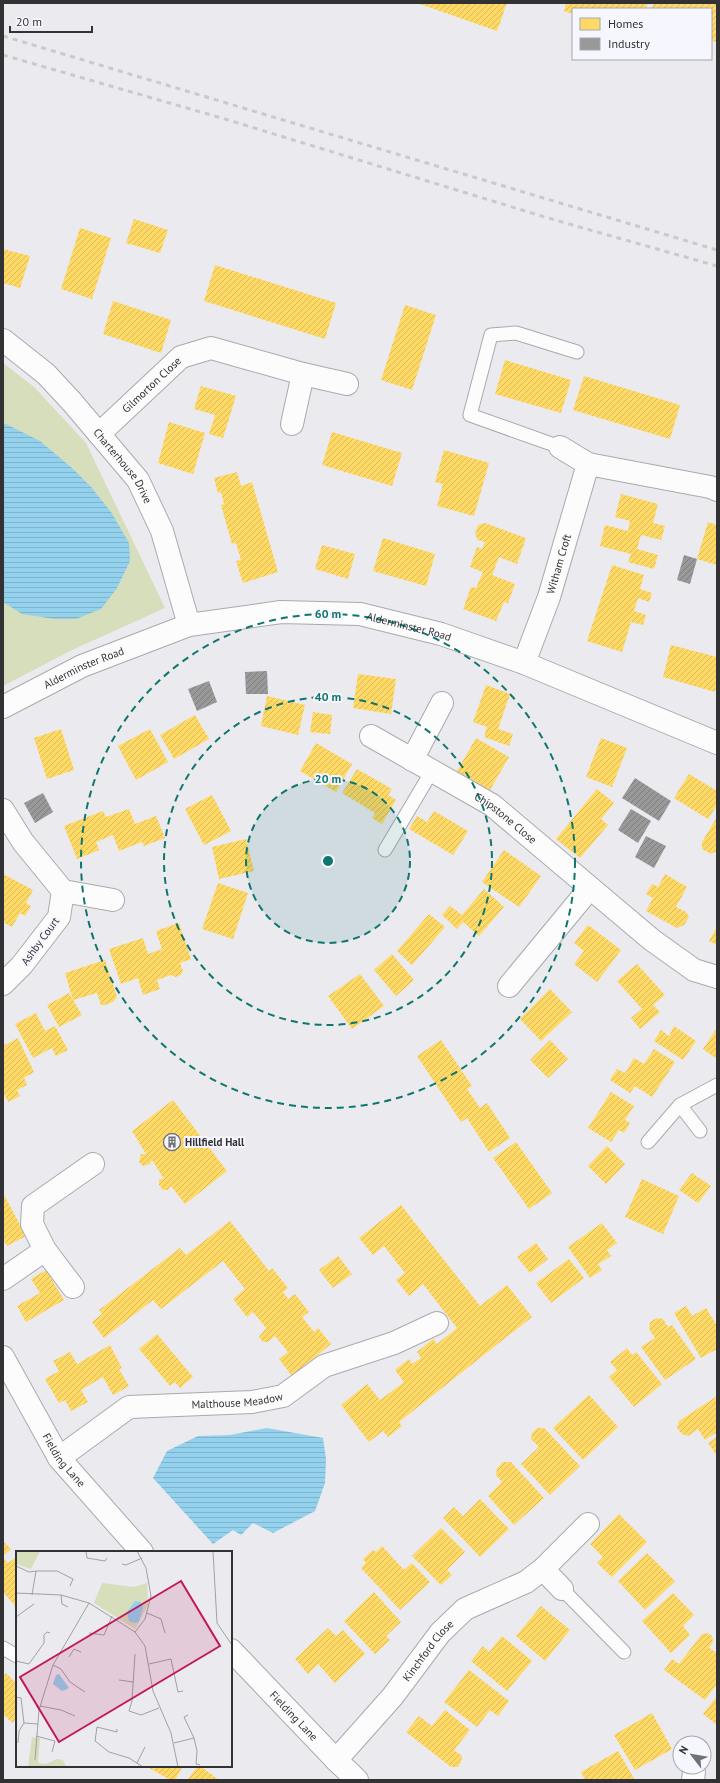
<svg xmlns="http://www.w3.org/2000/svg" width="720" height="1783" font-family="'PT Sans',sans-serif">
  <defs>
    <pattern id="water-rules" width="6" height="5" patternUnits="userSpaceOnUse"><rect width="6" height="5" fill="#93d1ed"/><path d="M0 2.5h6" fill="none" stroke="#7fb4cc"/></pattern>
    <pattern id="homes-hatch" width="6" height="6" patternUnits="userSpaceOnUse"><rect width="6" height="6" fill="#ffd966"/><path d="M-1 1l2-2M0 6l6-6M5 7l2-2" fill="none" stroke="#dbbb59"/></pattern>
    <pattern id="industry-hatch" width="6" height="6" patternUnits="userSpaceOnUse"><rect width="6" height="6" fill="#999"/><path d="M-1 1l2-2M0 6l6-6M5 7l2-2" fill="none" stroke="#7d7d7e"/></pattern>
  </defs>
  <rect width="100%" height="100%" fill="#eaeaef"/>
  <path fill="#d6debb" d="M3 363 34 387 86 443 165 608 72 650 3 686Z"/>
  <g fill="url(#water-rules)">
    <path d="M3 424H6L40 441 72 468 91 487 111 512 129 543 130 561 117 588 101 609 76 619H55L22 614 3 602Z"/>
    <path d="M267 1428 323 1438 326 1459 325 1483 315 1511 273 1533 253 1523 241 1535 233 1530 213 1544 153 1478 167 1451 198 1436 230 1435Z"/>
  </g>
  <g fill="url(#homes-hatch)">
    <path d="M417 3H507L497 31Z"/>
    <path d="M566 3H648L646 9H573V14L564 11Z"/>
    <path d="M653 3H717V42L711 41V9H652Z"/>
    <path d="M134 219 168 230 160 253 126 243Z"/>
    <path d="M80 228 111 238 92 299 61 289Z"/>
    <path d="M3 249 30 256 20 288 3 283Z"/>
    <path d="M215 265 336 303 325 339 204 301Z"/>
    <path d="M113 301 171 320 161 353 103 334Z"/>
    <path d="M405 305 436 315 412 390 381 380Z"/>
    <path d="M505 360 571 380 561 413 495 394Z"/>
    <path d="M584 376 680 405 670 439 573 410Z"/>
    <path d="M201 386 236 396 223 438 209 434 215 415 194 409Z"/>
    <path d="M169 422 205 433 193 474 158 463Z"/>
    <path d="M332 432 402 453 392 486 322 465Z"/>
    <path d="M444 450 489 463 474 516 437 506 443 484 435 482Z"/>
    <path d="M237 472 241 486 252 482 278 572 243 583 236 561 241 560 236 543 232 544 221 505 224 504 221 492 218 493 214 478Z"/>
    <path d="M621 494 658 504 653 523 665 526 661 540 641 535 637 549 658 555 654 569 628 562 631 554 600 546 605 525 628 531 630 521 615 517Z"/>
    <path d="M708 522 717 525V565L697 559Z"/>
    <path d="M485 523 526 538 517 564 499 557 492 575 515 584 508 603 504 602 496 621 463 609 471 587 476 588 483 572 470 567 477 547 482 549 485 542 478 540 475 534 478 525Z"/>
    <path d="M383 538 435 554 426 586 373 571Z"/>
    <path d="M322 545 355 554 348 579 315 569Z"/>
    <path d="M612 565 644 575 640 589 652 593 649 602 638 598 634 611 646 615 643 625 631 622 622 652 587 641Z"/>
    <path d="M671 645 717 657V684L715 692 663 677Z"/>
    <path d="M358 674 396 679 391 714 353 708Z"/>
    <path d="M486 685 510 694 498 729 513 734 509 746 484 737 487 727 473 722Z"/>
    <path d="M267 696 305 705 298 735 261 726Z"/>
    <path d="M313 712 332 715 330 734 310 732Z"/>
    <path d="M195 715 209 739 174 759 160 735Z"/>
    <path d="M61 729 74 770 47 779 34 738Z"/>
    <path d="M150 729 168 762 136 780 118 746Z"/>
    <path d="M476 738 509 757 490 790 457 771Z"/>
    <path d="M601 738 627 748 612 787 586 777Z"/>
    <path d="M316 743 352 764 336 792 300 771Z"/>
    <path d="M357 769 392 789 388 795 396 800 382 824 372 818 375 813 342 793Z"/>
    <path d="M689 774 717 791V805L708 819 674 798Z"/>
    <path d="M597 789 614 803 601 819 608 825 580 858 556 839Z"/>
    <path d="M212 795 231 831 204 845 185 809Z"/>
    <path d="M129 809 135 824 156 816 165 838 144 846 142 842 119 851 113 835 96 842 99 850 77 859 64 826 103 811 106 817Z"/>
    <path d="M434 811 468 831 453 855 409 829 417 816 427 822Z"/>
    <path d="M717 817V851L711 854 702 849V842Z"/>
    <path d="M246 839 254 871 219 879 212 847Z"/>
    <path d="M504 850 541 876 519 907 482 882Z"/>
    <path d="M3 874 33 890 26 903 31 906 25 916 20 913 12 927 3 922Z"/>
    <path d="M665 874 687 887 676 907 686 912 689 917 684 925 677 928 646 911 653 898 646 894 652 884 658 887Z"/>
    <path d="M218 883 248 893 233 939 202 929Z"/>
    <path d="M484 889 504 907 479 936 463 922 457 929 442 915 450 906 462 915Z"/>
    <path d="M429 914 445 927 412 965 397 951Z"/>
    <path d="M179 923 191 959 180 963 183 971 181 975 176 977 171 975 157 980 160 989 143 995 138 978 121 984 109 949 143 938 148 954 162 949 156 931Z"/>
    <path d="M588 925 621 950 597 982 574 964 584 951 574 943Z"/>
    <path d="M717 927V945L709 941Z"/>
    <path d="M392 954 414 980 396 996 374 970Z"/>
    <path d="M105 960 117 997 113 1002 105 1005H101L97 993 73 1000 65 973Z"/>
    <path d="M637 964 665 995 653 1005 660 1012 640 1029 631 1018 642 1009 617 981Z"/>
    <path d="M360 974 384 1006 352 1029 328 996Z"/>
    <path d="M550 989 572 1012 541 1041 520 1019Z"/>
    <path d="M69 993 82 1015 59 1027 47 1005Z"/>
    <path d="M36 1013 45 1031 55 1026 68 1050 56 1056 52 1048 33 1058 15 1024Z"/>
    <path d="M674 1026 696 1041 683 1060 654 1041 661 1030 669 1036Z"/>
    <path d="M717 1028V1059L703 1049Z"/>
    <path d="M18 1038 34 1072 24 1078 27 1085 17 1090 20 1096 8 1102 3 1092V1046Z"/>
    <path d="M441 1040 472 1086 467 1089 480 1108 487 1103 510 1138 489 1152 467 1118 461 1122 417 1056Z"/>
    <path d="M550 1040 568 1059 548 1078 530 1060Z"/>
    <path d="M654 1049 675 1062 652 1097 635 1086 630 1093 610 1080 617 1069 625 1073 634 1058 644 1064Z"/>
    <path d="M611 1092 634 1106 625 1120 630 1123 624 1133 619 1130 611 1142 588 1128Z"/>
    <path d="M173 1100 227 1171 185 1204 171 1186 168 1190H163L159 1185V1179H164L152 1160 150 1164 143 1166 139 1162 141 1154H146L132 1131Z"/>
    <path d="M516 1142 552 1193 529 1209 493 1158Z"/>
    <path d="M607 1146 625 1164 606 1184 588 1166Z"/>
    <path d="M692 1173 711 1186 698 1203 679 1190Z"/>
    <path d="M642 1179 679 1196 663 1234 625 1217Z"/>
    <path d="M3 1193 26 1236 7 1246 3 1239Z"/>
    <path d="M401 1205 480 1306 507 1285 532 1317 399 1422 402 1426 388 1437 383 1431 369 1442 341 1405 367 1384 380 1400 404 1382 395 1370 409 1359 412 1364 421 1358 417 1352 433 1339 437 1344 457 1328 423 1284 409 1296 396 1280 405 1273 384 1246 373 1255 359 1238Z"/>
    <path d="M230 1221 269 1271 272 1268 288 1288 283 1292 288 1299 295 1294 309 1312 302 1317 314 1332 318 1328 331 1344 292 1376 279 1359 288 1352 275 1336 268 1342H263L259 1337 266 1328 253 1312 247 1317 233 1299 245 1289 223 1261 161 1309 153 1300 104 1338 92 1322 102 1314 99 1310 180 1248 186 1255Z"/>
    <path d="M602 1223 617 1243 607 1250 611 1256 598 1264 602 1270 590 1278 568 1247Z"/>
    <path d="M536 1243 548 1259 530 1273 517 1257Z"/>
    <path d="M338 1256 352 1274 333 1288 319 1270Z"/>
    <path d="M569 1259 584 1278 551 1303 536 1283Z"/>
    <path d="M46 1270 64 1300 26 1322 17 1306 40 1293 31 1279Z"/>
    <path d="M686 1306 692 1316 706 1308 717 1326V1349L701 1358 674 1313Z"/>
    <path d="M657 1318 663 1319 668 1327 672 1325 696 1359 665 1380 641 1347 655 1338 649 1329 650 1322Z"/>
    <path d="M157 1334 193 1377 180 1388 175 1382 170 1386 139 1349Z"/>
    <path d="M110 1345 122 1368 119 1369 129 1386 113 1395 103 1377 81 1390 88 1402 71 1411 65 1400 59 1403 45 1379 59 1371 53 1361 70 1352 77 1364Z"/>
    <path d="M627 1348 632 1355 636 1352 662 1384 634 1407 609 1377 617 1370 610 1362Z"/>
    <path d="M589 1395 618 1427 583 1460 553 1428Z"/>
    <path d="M717 1396V1432L705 1440 698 1429 688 1436 682 1434 677 1428 679 1421Z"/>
    <path d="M537 1428H544L580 1466 550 1495 521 1464 539 1447 531 1439 532 1433Z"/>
    <path d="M717 1437V1456L708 1443Z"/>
    <path d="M503 1462H511L544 1498 514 1525 488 1496 502 1482 496 1475 497 1468Z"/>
    <path d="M480 1499 509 1529 480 1557 443 1518 454 1507 463 1516Z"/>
    <path d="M619 1514 647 1542 612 1577 597 1563 603 1557 590 1544Z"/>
    <path d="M441 1528 465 1552 447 1570 452 1575 441 1585 412 1556Z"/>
    <path d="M3 1541 11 1549 3 1556Z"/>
    <path d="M382 1546 404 1570 412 1563 430 1582 400 1610 361 1568 366 1563 363 1559 373 1550 376 1552Z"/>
    <path d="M647 1553 675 1581 645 1610 618 1581Z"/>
    <path d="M3 1558 8 1563 15 1558 17 1560V1608L3 1592Z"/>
    <path d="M374 1592 401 1622 386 1636 390 1640 375 1654 344 1621Z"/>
    <path d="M673 1593 694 1615 683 1626 690 1635 671 1653 642 1621Z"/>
    <path d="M541 1606 570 1630 545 1661 516 1636Z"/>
    <path d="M328 1628 336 1636 343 1630 365 1654 335 1683 318 1664 308 1674 295 1659Z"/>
    <path d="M708 1633 712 1636 713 1642 709 1648 717 1653V1684L705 1700 664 1670 672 1659 679 1664 702 1634Z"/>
    <path d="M502 1636 532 1661 507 1691 471 1661 483 1646 489 1652Z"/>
    <path d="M469 1670 509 1701 498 1716 490 1710 477 1727 444 1702Z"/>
    <path d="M6 1673 17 1684V1718L12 1723 3 1714V1677Z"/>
    <path d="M717 1696V1725L703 1714Z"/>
    <path d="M445 1710 470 1730 454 1750 462 1756 461 1762 458 1767H451L406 1732 419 1716 432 1726Z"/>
    <path d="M652 1713 672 1749 635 1770 614 1735Z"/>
    <path d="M618 1751 635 1780H585L581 1772Z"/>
    <path d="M146 1766H183L175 1780H170Z"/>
    <path d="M198 1766H200L219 1780H187Z"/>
  </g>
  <g fill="url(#industry-hatch)">
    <path d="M684 555 697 559 690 584 677 580Z"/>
    <path d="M267 671 268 694H246L245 672Z"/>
    <path d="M209 681 217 702 197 711 188 689Z"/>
    <path d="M635 778 671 801 659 821 622 798Z"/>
    <path d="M43 793 53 812 35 823 24 803Z"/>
    <path d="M631 809 651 821 638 843 618 830Z"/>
    <path d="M646 836 666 846 654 868 635 857Z"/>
  </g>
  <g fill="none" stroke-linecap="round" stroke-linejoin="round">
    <g stroke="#aaaaae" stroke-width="15">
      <g id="lane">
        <path d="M560 447 470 415 491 335 516 333 577 352"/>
        <path d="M385 850 432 771"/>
        <path d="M680 1105 700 1131"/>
        <path d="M648 1142 680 1105 717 1085"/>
        <path d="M562 1589 624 1652"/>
        <path d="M3 1648 17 1656"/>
      </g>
    </g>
    <g stroke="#aaaaae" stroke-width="24">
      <g id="street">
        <path id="s1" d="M3 340 46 374 72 402 138 480 162 531 189 625"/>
        <path d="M292 424 303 374"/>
        <path id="s2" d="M99 434 181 357 211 348 303 374 347 384"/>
        <path d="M560 447 588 464"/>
        <path id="s3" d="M524 663 549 597 588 464 710 487 717 490"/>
        <path id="s4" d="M3 707 82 666 189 625 281 612 360 614 441 634 524 663 717 743"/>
        <path id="s5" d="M371 736 492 805 652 940 694 970 717 977"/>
        <path d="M412 760 442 703"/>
        <path d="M3 810 23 842 63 891 59 917 22 965 3 984"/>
        <path d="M63 891 113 900"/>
        <path d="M509 986 590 888"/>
        <path d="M3 1279 45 1250"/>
        <path d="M73 1287 45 1250 32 1224 33 1206 93 1164"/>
        <path id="s6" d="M3 1357 59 1458 142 1552"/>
        <path id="s7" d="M59 1458 129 1407 252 1402 283 1396 324 1366 394 1343 437 1323"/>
        <path d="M543 1569 562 1589"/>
        <path id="s8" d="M231 1650 336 1760 357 1780"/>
        <path id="s9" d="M336 1760 393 1696 440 1633 465 1609 526 1582 543 1569 588 1524"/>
        <path d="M693 1780 694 1772"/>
      </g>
    </g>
    <use href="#lane" stroke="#fcfcfd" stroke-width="13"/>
    <use href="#street" stroke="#fcfcfd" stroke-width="22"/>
    <g stroke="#cacaca" stroke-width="3" stroke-dasharray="5 5" stroke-linecap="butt">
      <path d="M3 36 717 250"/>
      <path d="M3 55 225 119 548 218 717 266"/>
    </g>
  </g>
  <circle cx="328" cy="861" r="82" fill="#0f766e" fill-opacity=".12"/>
  <g fill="none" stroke="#0f766e" stroke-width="2" stroke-dasharray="7 5">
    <circle cx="328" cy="861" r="82"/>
    <circle cx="328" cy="861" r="164"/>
    <circle cx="328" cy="861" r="247"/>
  </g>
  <defs>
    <g id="building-ring" transform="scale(0.9)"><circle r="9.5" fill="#f5f6fe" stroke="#727276" stroke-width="1.5"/><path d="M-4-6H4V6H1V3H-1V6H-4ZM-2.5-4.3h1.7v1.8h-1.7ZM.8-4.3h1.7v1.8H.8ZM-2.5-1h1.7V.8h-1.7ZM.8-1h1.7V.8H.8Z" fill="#727276"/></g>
  </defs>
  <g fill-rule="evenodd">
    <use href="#building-ring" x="172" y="1142"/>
  </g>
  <g text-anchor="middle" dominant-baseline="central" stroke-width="4" stroke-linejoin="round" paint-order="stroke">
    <g font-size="11" fill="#323235" stroke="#f5f6fe">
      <text stroke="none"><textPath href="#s2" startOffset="72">Gilmorton Close</textPath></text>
      <text stroke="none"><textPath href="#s1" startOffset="175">Charterhouse Drive</textPath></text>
      <text stroke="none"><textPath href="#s3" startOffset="105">Witham Croft</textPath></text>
      <text stroke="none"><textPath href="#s4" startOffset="426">Alderminster Road</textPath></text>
      <text stroke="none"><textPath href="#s4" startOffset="90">Alderminster Road</textPath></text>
      <text stroke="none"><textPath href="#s5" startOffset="158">Chipstone Close</textPath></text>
      <text transform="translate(40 941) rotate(-54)">Ashby Court</text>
      <text stroke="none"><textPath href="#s7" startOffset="195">Malthouse Meadow</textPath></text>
      <text stroke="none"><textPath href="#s6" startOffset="120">Fielding Lane</textPath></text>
      <text stroke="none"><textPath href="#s9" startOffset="143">Kinchford Close</textPath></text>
      <text stroke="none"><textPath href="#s8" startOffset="91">Fielding Lane</textPath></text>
    </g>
    <g font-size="11" font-weight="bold" fill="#323235" stroke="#f5f6fe" text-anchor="start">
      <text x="185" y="1142">Hillfield Hall</text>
    </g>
  </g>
  <g transform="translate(16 1551)">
    <rect width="216" height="216" fill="#eaeaef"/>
    <path d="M86 32 118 36 131 32 132 54 119 78 78 52Z" fill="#d6debb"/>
    <path d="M0 0H24L15 18 0 13ZM16 186 24 187 22 212 30 213 41 208 47 209 50 216H12Z" fill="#d6debb"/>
    <path d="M119 50 125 51 127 57 123 71 118 72 113 70 111 61ZM43 123 53 137 49 139 46 140 37 133 40 124Z" fill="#93d1ed"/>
    <path fill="none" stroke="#a0a0a5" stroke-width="1" d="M70 0 71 7 89 10 91 7M197 0 201 72 216 94M106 13 110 14 126 7M0 15 13 21 20 20 16 44M20 20H41L57 28 54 35M0 42 45 44 73 52 119 81 129 95 137 140 155 182 162 216M45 44 46 53 52 56M131 62 145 68 149 82M0 66 18 53M119 81 129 68 135 45 130 17 121 0M73 82 88 84 96 65M119 103 116 150 113 160 125 164 143 157M53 106 58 98 65 101M0 110 13 113 28 92V84L31 81 34 82M133 113 155 108 162 141 167 140M37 114 45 118 54 131 69 141M103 129 117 131M0 146 5 147 8 172 22 173M24 155 45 159 59 165M101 178V181L81 176 79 190 93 201 113 207 127 216M20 185 39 190 36 201M178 187 181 200 180 213 184 214M2 192 3 180 8 172M158 192 178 187 168 166 172 164M19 209 23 159 37 114 73 52M121 212 129 196"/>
    <path fill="#c2185b" fill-opacity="0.15" stroke="#c2185b" stroke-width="2" d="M165 30 204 95 43 191 4 126Z"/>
    <rect width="216" height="216" fill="none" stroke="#323235" stroke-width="2"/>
  </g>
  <circle cx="328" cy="861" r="6" fill="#0f766e" stroke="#f5f6fe" stroke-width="2"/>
  <g font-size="12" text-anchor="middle" font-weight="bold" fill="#0f766e" stroke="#f5f6fe" stroke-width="4" stroke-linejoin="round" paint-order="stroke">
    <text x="328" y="618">60 m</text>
    <text x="328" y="701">40 m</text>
    <text x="328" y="783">20 m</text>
  </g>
  <rect width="720" height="1783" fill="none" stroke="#323235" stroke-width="8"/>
  <rect x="572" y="8" width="140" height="52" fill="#f5f6fe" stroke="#a7a8ae"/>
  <rect x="580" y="18" width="20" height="12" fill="#ffd966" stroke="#a7a8ae"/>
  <text x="608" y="28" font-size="12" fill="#323235">Homes</text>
  <rect x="580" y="38" width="20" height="12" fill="#999999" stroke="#a7a8ae"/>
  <text x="608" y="48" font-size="12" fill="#323235">Industry</text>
  <g transform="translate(692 1755) rotate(301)"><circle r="19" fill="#f5f6fe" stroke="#a7a8ae"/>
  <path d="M0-3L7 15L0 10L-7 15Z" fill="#727276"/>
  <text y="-6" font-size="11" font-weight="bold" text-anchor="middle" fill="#323235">N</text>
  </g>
  <path d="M10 26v6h82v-6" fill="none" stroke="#323235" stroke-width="2"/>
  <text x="16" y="26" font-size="12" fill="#323235" stroke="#f5f6fe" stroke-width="3" paint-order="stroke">20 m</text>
</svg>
